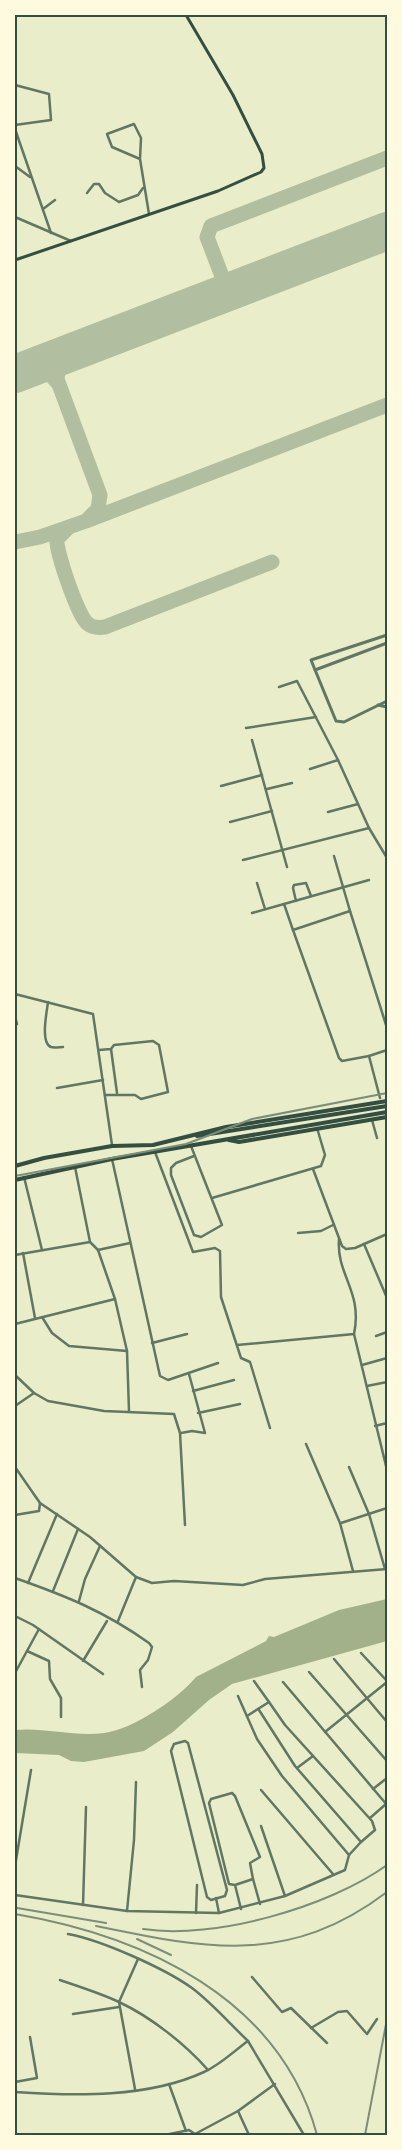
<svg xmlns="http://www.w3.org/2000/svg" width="402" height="2150" font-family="'Source Serif 4',serif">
  <rect width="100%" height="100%" fill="#e9edc9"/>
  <path fill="#a3b18a" d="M387 1599V1641L232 1684 209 1700 173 1732 144 1751 84 1762 71 1761 59 1755 15 1753V1730C44 1727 75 1737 104 1733 132 1730 179 1698 196 1677L266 1641 269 1636 274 1637 339 1610Z"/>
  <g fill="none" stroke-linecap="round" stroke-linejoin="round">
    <g stroke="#b2bea0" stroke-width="15">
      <path d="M378 235 387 234"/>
      <path d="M228 292 207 237 211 226 387 158"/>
      <path d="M70 352 59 365 57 379 100 495 98 509 87 520"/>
      <path d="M30 368 46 370 58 383"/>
      <path d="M68 528 57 539C55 549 78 616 87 623 92 628 98 628 105 627L272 562"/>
      <path d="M15 542 40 537 86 521 387 405"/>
    </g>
    <path stroke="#b2bea0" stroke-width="38" d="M15 374 387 231"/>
    <g stroke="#617663" stroke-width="2.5">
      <path d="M15 85 49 94 51 120 15 125"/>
      <path d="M15 129 51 233"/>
      <path d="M140 159 112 147 107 134 134 124 141 138 140 159 149 214"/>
      <path d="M15 166 30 177"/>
      <path d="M87 193 94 184H99L105 193 119 202 138 195 143 188"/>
      <path d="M43 209 55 200"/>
      <path d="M15 217 71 241"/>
      <path d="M279 687 297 681 338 760 369 828 387 858"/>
      <path d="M246 728 316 717"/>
      <path d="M252 740 287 867"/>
      <path d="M310 769 338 760"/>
      <path d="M221 786 262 775"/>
      <path d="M267 789 292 783"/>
      <path d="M328 812 358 804"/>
      <path d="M230 822 272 811"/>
      <path d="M334 856 350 911"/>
      <path d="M243 860 369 828"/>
      <path d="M257 883 265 909"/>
      <path d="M296 901 293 888 294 885 306 883 311 896"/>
      <path d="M284 904 369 880"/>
      <path d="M252 913 284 904 293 930"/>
      <path d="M15 994 93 1014 112 1145"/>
      <path d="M48 1002C47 1011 40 1043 51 1047 54 1048 60 1047 63 1047"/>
      <path d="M15 1016 17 1024"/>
      <path d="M111 1049 117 1093"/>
      <path d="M99 1050 111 1049 114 1045 153 1041 159 1045 168 1092 141 1099 135 1095H105"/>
      <path d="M369 1056 342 1061 339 1058 293 930 350 911 387 1028"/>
      <path d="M57 1088 103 1080"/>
      <path d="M380 1098 369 1056 387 1050"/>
      <path d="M372 1120 377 1138"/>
      <path d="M191 1146 222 1225 201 1237 194 1235 171 1175V1168L176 1163 194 1156"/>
      <path d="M155 1152 193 1252 215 1248 220 1251 221 1297 241 1358 250 1362 270 1428"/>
      <path d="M112 1159 160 1376 168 1380 218 1363"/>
      <path d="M75 1167 90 1242"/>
      <path d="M313 1169 342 1246 346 1249 355 1248 387 1234"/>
      <path d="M24 1177 42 1250"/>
      <path d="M212 1198 321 1166 325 1155 317 1128"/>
      <path d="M298 1233 321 1231 333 1225"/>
      <path d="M364 1244 387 1298"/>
      <path d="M98 1250 115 1299 127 1351 129 1411"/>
      <path d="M23 1253 35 1318"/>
      <path d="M15 1255 90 1242 98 1250 130 1243"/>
      <path d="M42 1317 52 1333 69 1346 127 1351"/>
      <path d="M15 1324 115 1299"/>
      <path d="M354 1334 387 1470"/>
      <path d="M376 1336 387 1332"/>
      <path d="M152 1343 187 1334"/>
      <path d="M237 1345 354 1334C363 1291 336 1275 339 1239"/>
      <path d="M362 1365 387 1358"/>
      <path d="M15 1375 34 1393 48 1401 104 1411 174 1414 180 1433 185 1525"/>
      <path d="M367 1386 387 1382"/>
      <path d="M193 1391 234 1380"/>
      <path d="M15 1406 34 1393"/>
      <path d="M198 1413 240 1404"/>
      <path d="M375 1426 387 1423"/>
      <path d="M181 1433 192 1431 205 1433 189 1374"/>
      <path d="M306 1444 340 1523 353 1571"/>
      <path d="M15 1467 40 1503 90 1537 136 1577 118 1621"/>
      <path d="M349 1467 369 1514 385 1569"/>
      <path d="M15 1515 39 1511 40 1503"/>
      <path d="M341 1523 387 1508"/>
      <path d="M136 1577 152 1583 174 1581 243 1585 265 1579 387 1569"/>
      <path d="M15 1578C66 1596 104 1611 149 1643L152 1647 148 1660 140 1670 142 1687"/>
      <path d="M28 1583 57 1514"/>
      <path d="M53 1591 78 1529"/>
      <path d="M79 1601 85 1579 100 1546"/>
      <path d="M15 1616 33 1625 103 1674"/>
      <path d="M27 1651 49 1661 50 1679 61 1698V1717"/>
      <path d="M361 1653 387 1681"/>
      <path d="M334 1659 387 1722"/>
      <path d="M83 1661 107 1621"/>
      <path d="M309 1672 387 1761"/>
      <path d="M15 1673 39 1629"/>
      <path d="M283 1682 387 1805"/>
      <path d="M238 1696 257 1739 282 1776 349 1855"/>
      <path d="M269 1702 285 1725 372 1821 375 1830 361 1842"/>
      <path d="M247 1716 269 1702 254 1681"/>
      <path d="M325 1732 387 1682"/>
      <path d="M185 1741 188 1743 227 1890 225 1896 211 1900 207 1897 171 1751 174 1744Z"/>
      <path d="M297 1768 313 1756"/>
      <path d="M373 1789 387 1778"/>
      <path d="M261 1790 333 1874"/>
      <path d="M370 1818 386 1804"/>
      <path d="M261 1826 285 1896"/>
      <path d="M15 1866 31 1770"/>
      <path d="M253 1879 260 1904"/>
      <path d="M235 1885 229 1884 209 1803 211 1799 232 1793 235 1796 260 1857 250 1863 253 1879 235 1885 241 1909"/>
      <path d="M15 1895 127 1911 219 1913 285 1896 345 1870 349 1855 361 1842 295 1766 259 1710"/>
      <path d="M216 1898 219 1913"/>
      <path d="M83 1905 86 1807"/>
      <path d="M127 1911 134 1840 136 1782"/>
      <path d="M196 1913 197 1885"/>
      <path d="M68 1934C101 1940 164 1968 192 1988 212 2003 230 2024 248 2041"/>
      <path d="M252 1977 282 2012 291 2008 327 2043"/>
      <path d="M60 1980C80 1987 100 1993 119 2002 151 2017 185 2044 208 2070"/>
      <path d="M73 2014 119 2007"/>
      <path d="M311 2028 338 2012 347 2011 367 2034 377 2019"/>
      <path d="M15 2082 37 2078 30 2037"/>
      <path d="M169 2084 186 2131"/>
      <path d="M135 2089 119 2002 138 1959"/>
      <path d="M15 2092C75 2096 148 2098 204 2072 220 2065 234 2051 248 2041L304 2135"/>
      <path d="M238 2111 249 2135"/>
      <path d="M195 2134 238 2111 275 2084"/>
      <path d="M165 2135 189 2130 195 2134"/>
    </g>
    <g stroke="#617663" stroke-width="3">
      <path d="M387 635 311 660 336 721 344 722 387 701"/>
      <path d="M315 670 387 643"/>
      <path d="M378 705 387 707"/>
    </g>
    <path stroke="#344e41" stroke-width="3" d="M15 260 218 191 261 172 264 168 262 154 233 95 186 15"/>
    <g stroke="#344e41" stroke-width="4">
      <path d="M197 1136 387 1106"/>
      <path d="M229 1140 239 1142 387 1117"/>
      <path d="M15 1166 44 1158 112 1146 153 1145 226 1127 387 1101"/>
      <path d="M15 1180 112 1159 387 1112"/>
    </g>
    <g stroke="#7c8e77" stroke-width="2">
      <path d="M15 1176 186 1144 252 1119 387 1093"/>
      <path d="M17 1908 106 1923"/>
      <path d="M15 1914C144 1936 280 1998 317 2135"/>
      <path d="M96 1926C208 1949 289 1966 387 1892"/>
      <path d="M143 1929C214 1940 329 1907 387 1865"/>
      <path d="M137 1939 171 1955"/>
      <path d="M365 2135 387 2019"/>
    </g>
  </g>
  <rect width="402" height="2150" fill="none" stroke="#fefae0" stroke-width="32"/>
  <rect x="16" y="16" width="370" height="2118" fill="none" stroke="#344e41" stroke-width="2"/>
</svg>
